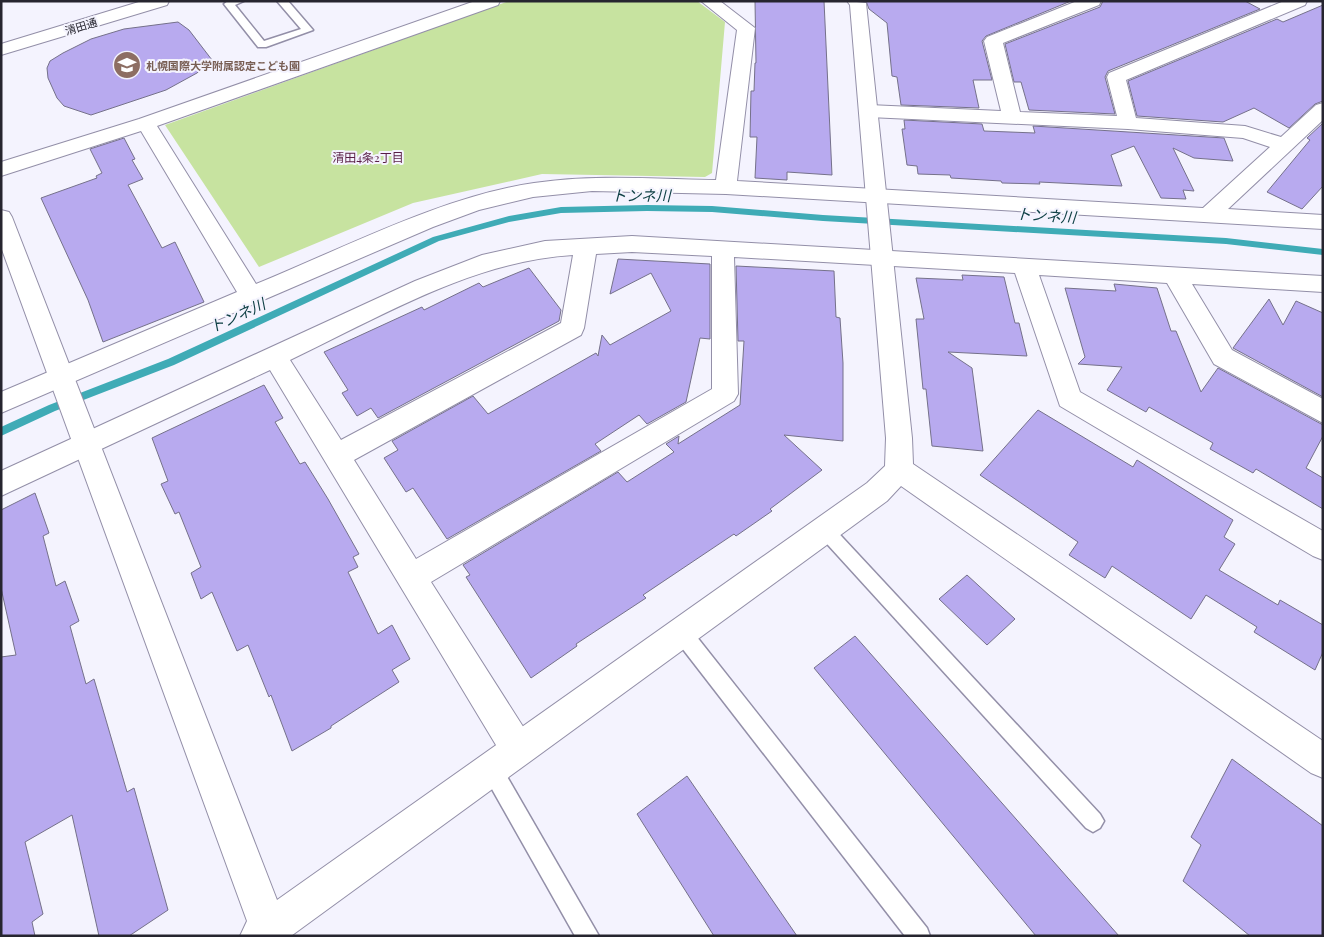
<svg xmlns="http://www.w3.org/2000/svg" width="1324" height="937" font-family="'Playfair Display','Noto Sans JP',serif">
  <rect width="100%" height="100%" fill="#f4f3fe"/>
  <path fill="#c7e3a0" d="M509 1H697L725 22 712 173 705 177 542 174 413 203 259 267 165 125Z"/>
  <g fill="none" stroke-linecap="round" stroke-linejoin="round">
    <path fill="#3fabb6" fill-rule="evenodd" d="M647 205 712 206 823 215 1226 238 1323 249V255L1226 244 823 221 712 212 647 211 561 213 509 222 439 241 174 365 55 411 1 436V427L49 405 168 359 433 237 509 216 561 207Z"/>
  </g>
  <g fill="#b8aaef" stroke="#75718a">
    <path d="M755 1H824L832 175 787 172V180L755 178 757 137H750L751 91H754L755 63H756Z"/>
    <path d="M866 1H1071L986 36 982 41 992 80H973L979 108 901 105 897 77 892 76 887 23 869 9Z"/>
    <path d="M1103 1H1245L1260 9 1108 71 1105 77 1115 114 1029 110 1021 82H1014L1005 44 1100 7Z"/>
    <path d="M1323 5V101L1315 104 1289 128 1254 108 1223 122 1137 116 1128 81 1277 19 1283 22Z"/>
    <path d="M178 22 189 30 212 60 197 73 166 90 91 115 64 106 57 98 48 78 47 68 50 61 63 53 91 39 124 29Z"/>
    <path d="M904 120 982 124 984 131 1035 133 1033 126 1224 138 1233 161 1194 158 1173 148 1194 191 1183 190 1186 199 1161 198 1134 146 1111 155 1122 186 1039 182 1040 184 1002 183 1001 181 951 178 950 175 918 174 917 166 907 165 902 129H905Z"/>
    <path d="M1323 123V186L1302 209 1267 192 1310 140 1307 138Z"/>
    <path d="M124 138 135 159 132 160 143 179 128 185 162 248 175 242 204 302 103 342 88 300 41 198 97 178 96 176 102 173 90 149Z"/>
    <path d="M618 259 710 264V339L700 338 686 402 647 424 639 415 595 444 601 451 447 539 413 488 406 492 384 458 398 450 392 441 473 396 488 414 596 353 598 356 602 335 610 345 671 311 651 273 610 294Z"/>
    <path d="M736 266 834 271 836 317 840 318 843 363V441L784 435 822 470 770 509 772 511 736 536 734 534 643 595 646 598 576 644 577 646 531 678 466 577 470 575 463 565 618 472 627 482 674 452 666 444 679 436 678 444 740 405 744 341H738Z"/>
    <path d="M529 268 561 310 559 321 378 418 371 408 357 416 342 393 348 390 324 352 422 307 424 310 479 283 483 287Z"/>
    <path d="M962 275 1004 277 1015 323H1019L1027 356 948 352 972 368 983 451 932 446 926 389H923L916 319H924L916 278 963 280Z"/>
    <path d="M1114 284 1157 288 1171 331H1176L1201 392 1218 368 1323 425V436L1306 468 1323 478V509L1256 469 1253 473 1210 449 1213 443 1149 407 1146 412 1107 390 1122 367 1078 364 1085 357 1065 288 1116 291Z"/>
    <path d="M1269 299 1283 325 1296 301 1323 313V397L1233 348Z"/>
    <path d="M264 385 283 418 275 422 300 464 305 462 328 499 359 554 353 557 358 567 348 572 378 634 392 625 410 659 392 670 399 682 331 726V728L292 751 271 695 269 697 248 645 237 651 212 592 201 599 191 573 201 567 179 512 175 514 161 484 168 481 152 438Z"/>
    <path d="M1038 410 1133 467 1137 460 1233 520 1224 537 1235 544 1219 570 1278 605 1280 600 1323 625V652L1315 670 1254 632 1257 627 1206 595 1191 619 1112 566 1105 578 1069 555 1078 542 980 475Z"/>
    <path d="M35 493 49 533 43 536 56 586 65 581 79 621 70 626 86 684 94 679 127 792 134 788 168 910 129 936H99L72 815 25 842 43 914 32 922 35 936H1V657L16 655 1 588V510Z"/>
    <path d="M967 575 1015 619 987 645 939 599Z"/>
    <path d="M855 636 1119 936H1036L814 668Z"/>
    <path d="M1232 759 1323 826V936H1250L1183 881 1201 845 1191 837Z"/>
    <path d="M687 776 797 936H714L637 814Z"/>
  </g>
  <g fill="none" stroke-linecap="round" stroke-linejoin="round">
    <g stroke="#938fa8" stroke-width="3">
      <g id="lane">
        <path d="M244 1 235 5 264 41 301 29 277 1H288L313 30 266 47H258L224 4 228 1Z"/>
        <path d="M824 521 830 524 1100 814 1104 821 1100 828 1093 832 1086 828 818 534 815 529 818 524Z"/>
        <path d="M682 624 689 627 927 928 930 936H905L675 639 673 633 675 627Z"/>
        <path d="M491 758 498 761 599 936H575L484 775 481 768 484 761Z"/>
      </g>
    </g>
    <g stroke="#938fa8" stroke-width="2">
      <g id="street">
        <path d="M475 1H500L498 5 157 126 256 284C342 249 443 196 534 183 595 174 656 179 716 180L737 30 701 1H720L755 28 737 181 1203 208 1270 147 1243 138 1128 129 869 117 862 115 859 111 862 107 869 105 1001 111 984 41 987 37 1077 1H1101L1099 5 1003 43 1020 112 1117 116 1107 77 1109 73 1284 1H1307L1305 5 1126 80 1136 118 1245 126 1281 137 1316 105 1323 103V120L1228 209 1323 215V229L726 194 592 191 533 197 479 210 433 227 1 413V392L237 292 141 131 1 176V162L139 119Z"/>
        <path d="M632 236 1323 276V292L1192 284 1232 350 1323 399V423L1214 364 1167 283 1039 275 1080 392 1323 531V560L1313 556 1060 406 1015 273 734 257 738 394 734 401 431 582 529 736 534 748 529 760 517 765 505 760 270 370 1 496V471L415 281 482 255 545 241ZM632 252 712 256V389L416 559 354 460 581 335 584 328 596 254ZM573 255 561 323 341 440 290 360C380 317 472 261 573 255Z"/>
      </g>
    </g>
    <g stroke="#938fa8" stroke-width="2">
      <g id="secondary">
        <path d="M142 1H169L167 5 1 55V44Z"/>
        <path d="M847 1 866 3 912 438 913 464 1323 741V778L1311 773 901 486 887 501 291 936H240L247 921 1 247V210L9 212 12 217 277 900 867 483 885 466 886 438 850 5Z"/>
      </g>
    </g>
    <use href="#lane" fill="#fff" fill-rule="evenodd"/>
    <use href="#street" fill="#fff" fill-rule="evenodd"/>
    <use href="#secondary" fill="#fff" fill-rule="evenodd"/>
  </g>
  <defs>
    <g id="school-disc" transform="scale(1.4375)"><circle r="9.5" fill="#8d6e63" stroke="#f4f3fe"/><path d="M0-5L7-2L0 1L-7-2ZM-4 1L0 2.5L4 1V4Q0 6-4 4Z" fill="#fff"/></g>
  </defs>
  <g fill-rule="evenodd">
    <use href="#school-disc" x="127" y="65"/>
  </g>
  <g text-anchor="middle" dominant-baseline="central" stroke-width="4" stroke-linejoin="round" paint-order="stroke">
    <g font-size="11" fill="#26252f" stroke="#f4f3fe">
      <text transform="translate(81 26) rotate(-17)">清田通</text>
    </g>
    <g font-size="11" font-weight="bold" fill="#785e54" stroke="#f4f3fe" text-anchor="start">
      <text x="146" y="65">札幌国際大学附属認定こども園</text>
    </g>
    <g font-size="12" fill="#581d45" stroke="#f4f3fe">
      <text x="368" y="157">清田4条2丁目</text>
    </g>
    <g font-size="15" font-style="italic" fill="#104146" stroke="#f4f3fe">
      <text x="641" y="195">トンネ川</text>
      <text transform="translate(1046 215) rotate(4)">トンネ川</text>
      <text transform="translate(237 315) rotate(-25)">トンネ川</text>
    </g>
  </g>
  <rect width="1324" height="937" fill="none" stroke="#26252f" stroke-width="5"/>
</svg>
